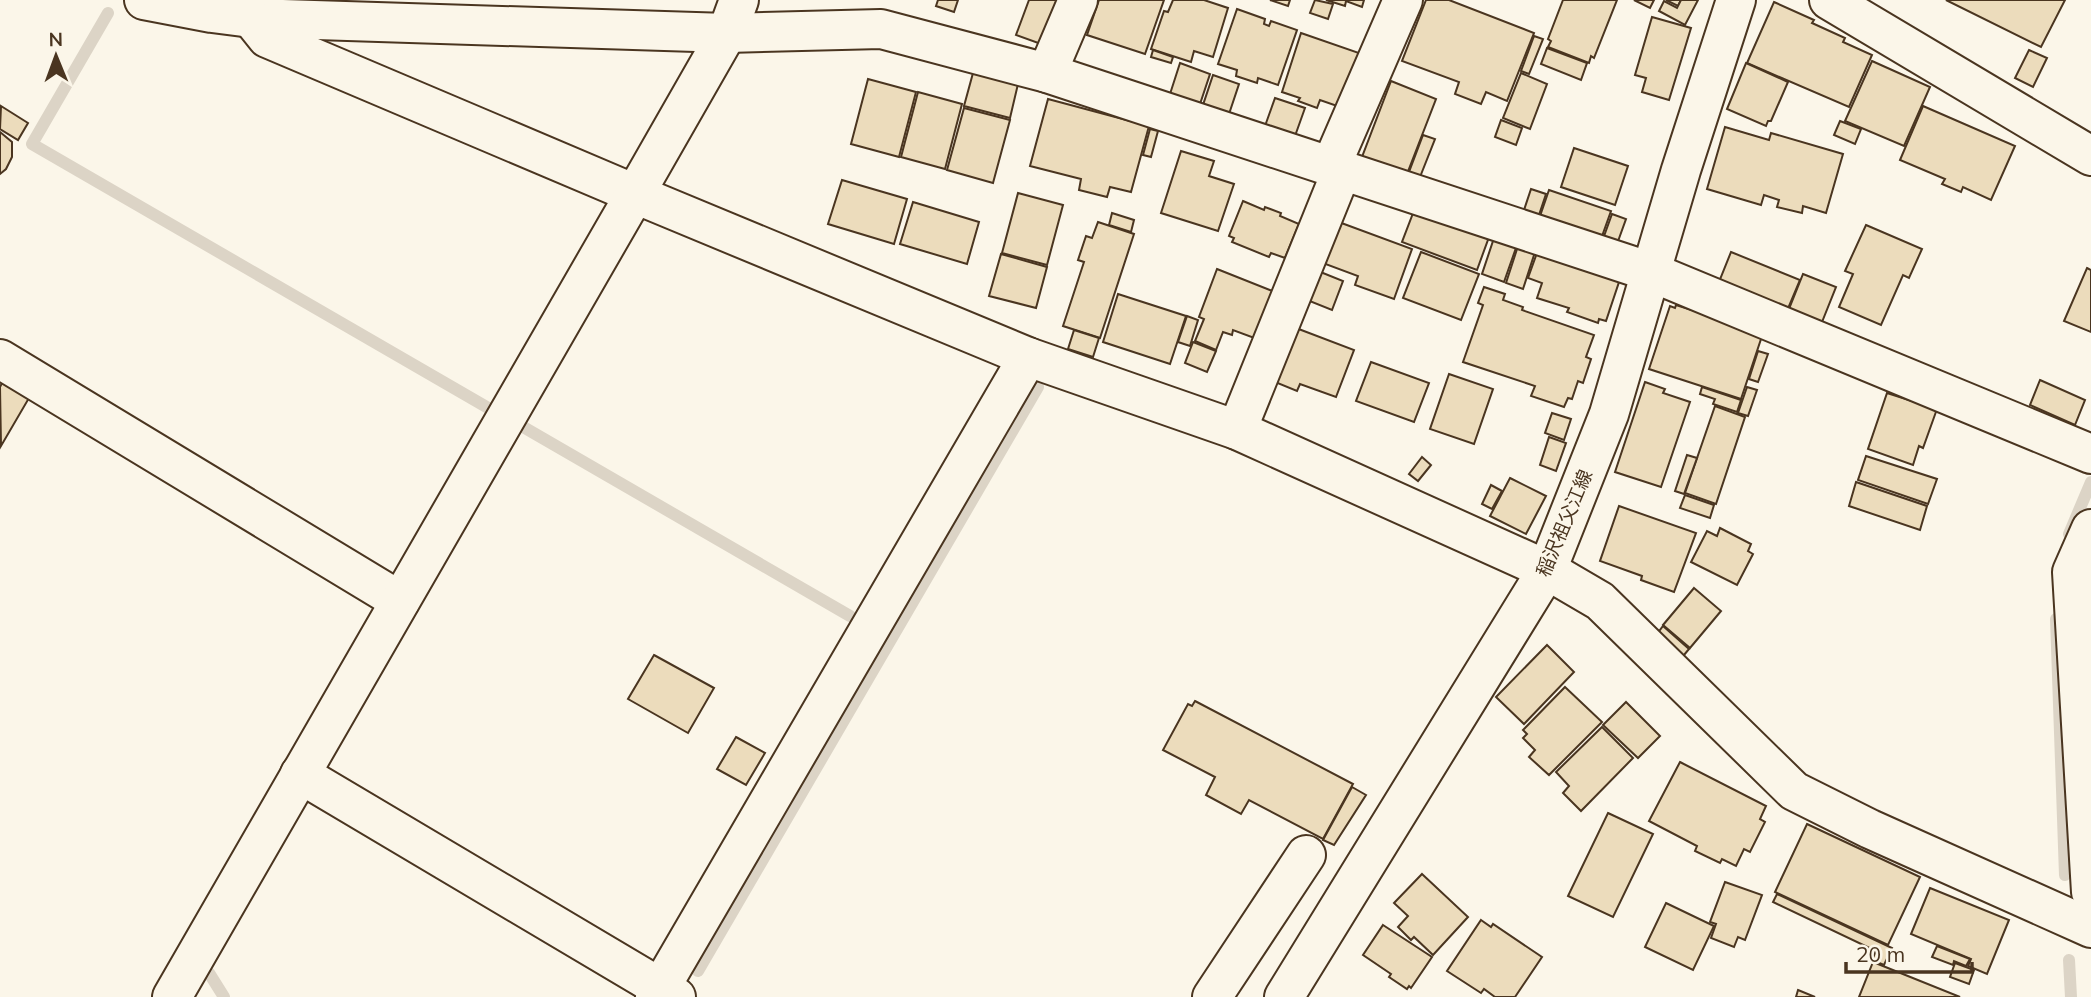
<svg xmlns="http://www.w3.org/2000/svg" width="2091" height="997" font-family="Mulish,'Noto Sans JP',sans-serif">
  <rect width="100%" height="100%" fill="#fbf6e9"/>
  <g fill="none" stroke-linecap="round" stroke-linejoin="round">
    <g stroke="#dcd4c6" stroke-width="12">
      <path d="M108 13 32 144 490 409"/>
      <path d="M525 428 850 616"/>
      <path d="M2069 534 2091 482"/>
      <path d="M2056 619 2065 875"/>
      <path d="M2069 960 2071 997"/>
      <path d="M698 971 1038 387"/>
      <path d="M209 973 224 997"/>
    </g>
  </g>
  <g fill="#ecdcbc" stroke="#4a3520" stroke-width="2">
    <path d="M938 0H958L954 12 936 6Z"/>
    <path d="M1029 0H1058L1041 44 1016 35Z"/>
    <path d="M1099 0H1164L1145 54 1087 35Z"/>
    <path d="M1173 0H1204L1228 8 1213 57 1194 51 1191 62 1151 49 1164 11 1168 12Z"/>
    <path d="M1270 0H1290L1288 6Z"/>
    <path d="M1315 0 1333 4 1328 19 1310 13Z"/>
    <path d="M1326 0H1364L1362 7 1346 1 1345 6Z"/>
    <path d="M1426 0H1449L1534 33 1507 101 1486 92 1481 104 1455 94 1459 82 1402 61Z"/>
    <path d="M1563 0H1617L1594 58 1591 56 1589 63 1548 47 1551 41 1548 39Z"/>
    <path d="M1634 0H1654L1650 8Z"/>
    <path d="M1666 0H1681L1678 6Z"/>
    <path d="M1681 0H1698L1685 25 1659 11 1664 1 1677 8Z"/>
    <path d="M1946 0H2065L2041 47Z"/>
    <path d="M1774 2 1814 20 1812 23 1845 38 1843 42 1872 55 1849 107 1747 63Z"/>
    <path d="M1237 9 1265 19 1264 24 1269 26 1271 21 1297 30 1278 85 1258 78 1257 83 1236 76 1237 70 1218 64Z"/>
    <path d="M1652 17 1691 28 1669 100 1642 92 1646 78 1635 75Z"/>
    <path d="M1301 33 1359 53 1340 107 1320 100 1317 108 1298 101 1300 98 1282 92Z"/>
    <path d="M1534 36 1543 39 1529 74 1521 71Z"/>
    <path d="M1547 48 1587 63 1581 80 1541 64Z"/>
    <path d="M1153 50 1173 57 1171 63 1151 57Z"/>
    <path d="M2029 50 2047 58 2033 87 2015 78Z"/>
    <path d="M1872 61 1930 87 1904 146 1845 121Z"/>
    <path d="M1180 63 1210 74 1200 104 1170 94Z"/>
    <path d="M1746 63 1788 82 1771 121H1768L1766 126 1727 109Z"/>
    <path d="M973 73 1018 84 1010 118 964 106Z"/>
    <path d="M1521 73 1547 84 1530 129 1503 118Z"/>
    <path d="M1213 75 1239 84 1229 114 1203 105Z"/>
    <path d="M868 79 916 92 899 157 851 144Z"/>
    <path d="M1391 81 1436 99 1407 174 1362 157Z"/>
    <path d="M918 92 962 104 945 169 901 157Z"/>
    <path d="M1275 98 1305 108 1295 136 1265 126Z"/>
    <path d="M1048 99 1149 126 1131 192 1110 187 1107 197 1079 190 1081 179 1030 166Z"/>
    <path d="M1 106 28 123 18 140 0 129Z"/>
    <path d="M1923 106 2015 146 1991 200 1963 187 1961 192 1942 184 1945 179 1900 160Z"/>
    <path d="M964 108 1010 120 993 183 947 170Z"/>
    <path d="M1501 120 1522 128 1516 145 1495 137Z"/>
    <path d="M1840 121 1861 129 1855 144 1834 135Z"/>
    <path d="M1725 127 1769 140 1771 133 1843 154 1826 213 1803 206 1802 213 1777 207 1779 200 1764 195 1761 205 1707 189Z"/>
    <path d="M1150 129 1158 131 1151 157 1143 155Z"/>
    <path d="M0 132 12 142V157L6 169 0 174Z"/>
    <path d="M1423 135 1435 139 1420 177 1409 172Z"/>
    <path d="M1574 148 1628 166 1615 205 1561 187Z"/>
    <path d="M1181 151 1214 161 1209 176 1234 184 1218 231 1161 213Z"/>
    <path d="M842 180 907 199 894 244 828 224Z"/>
    <path d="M1531 189 1546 194 1538 218 1523 213Z"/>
    <path d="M1549 190 1611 211 1601 239 1539 219Z"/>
    <path d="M1018 193 1063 205 1047 265 1002 253Z"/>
    <path d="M1243 201 1264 210 1265 207 1281 213 1280 216 1299 224 1285 258 1271 253 1269 257 1232 242 1234 238 1229 236Z"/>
    <path d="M913 202 979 222 967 264 900 244Z"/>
    <path d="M1415 208 1489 237 1477 270 1402 242Z"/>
    <path d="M1112 213 1134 220 1131 232 1109 225Z"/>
    <path d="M1612 214 1626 219 1617 244 1603 239Z"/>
    <path d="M1336 221 1412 249 1394 299 1355 285 1358 276 1320 262Z"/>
    <path d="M1098 222 1134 234 1100 338 1063 326 1084 262 1078 260 1086 236 1092 238Z"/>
    <path d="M1866 225 1922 249 1909 278 1903 275 1881 325 1839 307 1853 274 1845 271Z"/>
    <path d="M1494 238 1517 245 1504 282 1482 274Z"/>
    <path d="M1518 246 1535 252 1523 289 1506 283Z"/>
    <path d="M1538 250 1620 279 1606 321 1599 319 1598 323 1567 312 1569 308 1537 298 1542 283 1528 278Z"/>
    <path d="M1421 252 1479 274 1461 320 1403 298Z"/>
    <path d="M1731 252 1800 280 1787 311 1719 282Z"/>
    <path d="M1001 254 1047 267 1036 308 989 296Z"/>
    <path d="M2087 268 2091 270V332L2064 321Z"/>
    <path d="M1217 269 1275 292 1257 339 1233 330 1232 335 1223 332 1216 350 1195 341 1204 319 1199 317Z"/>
    <path d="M1313 269 1343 281 1332 310 1302 298Z"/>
    <path d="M1803 274 1836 287 1822 322 1789 309Z"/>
    <path d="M1484 287 1505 294 1503 300 1523 307 1522 310 1594 335 1586 357 1591 359 1583 383 1578 381 1572 399 1568 398 1564 407 1531 396 1535 386 1463 362 1483 305 1478 303Z"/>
    <path d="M1118 294 1186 316 1170 364 1103 342Z"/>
    <path d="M1676 305 1733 323 1762 336 1741 399 1649 369 1670 306 1675 308Z"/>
    <path d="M1187 316 1198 320 1190 346 1178 342Z"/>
    <path d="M1296 328 1354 350 1336 397 1300 384 1297 391 1275 382Z"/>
    <path d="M1074 330 1099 338 1093 357 1068 349Z"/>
    <path d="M1193 342 1216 351 1207 372 1185 363Z"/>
    <path d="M1758 351 1768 354 1758 382 1749 379Z"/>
    <path d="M1371 362 1429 383 1414 422 1356 401Z"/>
    <path d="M1449 374 1493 389 1474 444 1430 429Z"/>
    <path d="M2040 380 2085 400 2075 425 2030 405Z"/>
    <path d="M1645 382 1665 389 1663 393 1690 402 1661 487 1615 472Z"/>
    <path d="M2 383 29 398 1 446 0 387Z"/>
    <path d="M1702 387 1741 400 1737 412 1713 404 1715 399 1700 394Z"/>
    <path d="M1747 387 1757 390 1748 416 1738 413Z"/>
    <path d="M1887 393 1937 409 1923 448 1919 446 1913 465 1868 449Z"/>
    <path d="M1715 406 1745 417 1716 504 1685 493Z"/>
    <path d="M1552 413 1571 419 1564 440 1545 433Z"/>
    <path d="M1549 437 1566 443 1556 471 1540 465Z"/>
    <path d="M1687 455 1697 458 1684 494 1675 491Z"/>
    <path d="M1866 456 1937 479 1928 504 1858 480Z"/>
    <path d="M1422 457 1431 465 1418 481 1409 474Z"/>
    <path d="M1510 478 1546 496 1526 534 1490 516Z"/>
    <path d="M1856 482 1927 506 1920 530 1849 506Z"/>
    <path d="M1491 485 1502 491 1492 509 1482 504Z"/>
    <path d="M1685 495 1714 505 1710 518 1680 508Z"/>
    <path d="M1619 506 1696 533 1674 592 1641 580 1642 576 1600 561Z"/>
    <path d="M1720 528 1751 544 1748 551 1753 554 1737 585 1691 562 1707 531 1717 536Z"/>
    <path d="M1694 588 1721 611 1690 648 1663 625Z"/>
    <path d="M1663 626 1689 649 1679 661 1657 634Z"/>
    <path d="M1547 645 1574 672 1524 724 1496 697Z"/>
    <path d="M654 655 714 688 688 733 628 699Z"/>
    <path d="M1565 687 1602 722 1549 775 1529 757 1535 750 1523 738 1527 734 1523 730Z"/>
    <path d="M1195 701 1353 784 1323 839 1249 800 1241 814 1206 795 1215 777 1163 750 1188 704 1192 706Z"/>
    <path d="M1626 702 1660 736 1638 758 1603 725Z"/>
    <path d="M1602 727 1633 758 1581 811 1563 793 1569 786 1556 772Z"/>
    <path d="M736 737 765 753 746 785 717 769Z"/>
    <path d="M1680 762 1766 806 1760 819 1765 822 1750 852 1744 849 1736 866 1722 859 1720 863 1695 851 1697 846 1649 821Z"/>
    <path d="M1352 787 1366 795 1334 845 1323 840Z"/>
    <path d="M1608 813 1653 834 1613 917 1568 896Z"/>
    <path d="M1807 824 1920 877 1888 945 1775 892Z"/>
    <path d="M1422 874 1468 917 1433 955 1414 937 1411 940 1398 927 1408 916 1394 903Z"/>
    <path d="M1725 882 1762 895 1745 940 1738 937 1734 947 1711 938 1716 924 1710 922Z"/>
    <path d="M1930 888 2009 920 1987 974 1968 966 1971 959 1911 934Z"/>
    <path d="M1777 894 1892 948 1884 965 1872 960 1876 951 1773 902Z"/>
    <path d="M1666 903 1714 926 1693 970 1645 947Z"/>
    <path d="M1481 920 1491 927 1493 924 1542 957 1515 997H1495L1484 989 1481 993 1447 971Z"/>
    <path d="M1383 925 1432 957 1411 988 1409 986 1407 989 1389 977 1391 974 1363 955Z"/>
    <path d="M1937 946 1970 959 1966 966 1954 961 1953 965 1932 957Z"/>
    <path d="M1873 962 1960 997H1859Z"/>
    <path d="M1955 963 1974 970 1969 984 1950 977Z"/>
    <path d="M1798 990 1815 997H1796Z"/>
  </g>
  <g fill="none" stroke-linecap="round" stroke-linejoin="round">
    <g stroke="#4a3520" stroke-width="42">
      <g id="minor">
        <path d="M144 0 212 13 251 18 727 33 881 29 1047 73 1651 272 2091 454"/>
        <path d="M1829 0 2091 156"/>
        <path d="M251 18 267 38 635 194 1028 357 1237 430 1547 570 1600 601 1794 791 1870 829 2091 928"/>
        <path d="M1047 73 1078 0"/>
        <path d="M1331 166 1403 0"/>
        <path d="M0 359 400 601"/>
        <path d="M1237 430 1342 170"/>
        <path d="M2091 529 2072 572 2091 892"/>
        <path d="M300 774 676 997"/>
        <path d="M172 997 635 194 727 33 739 0"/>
        <path d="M655 997 1028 357"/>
        <path d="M1212 997 1306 855"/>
      </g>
    </g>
    <g stroke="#4a3520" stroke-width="42">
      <path id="secondary" d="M1284 997 1547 570 1609 414 1681 170 1736 0"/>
    </g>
    <use href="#minor" stroke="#fbf6e9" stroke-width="38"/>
    <use href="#secondary" stroke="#fbf6e9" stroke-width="38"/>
  </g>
  <g text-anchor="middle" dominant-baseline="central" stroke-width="5" stroke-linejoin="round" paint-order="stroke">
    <g font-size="19" fill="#4a3520" stroke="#fbf6e9">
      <text transform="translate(1564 523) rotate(-67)">稲沢祖父江線</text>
    </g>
  </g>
  <g transform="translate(56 56) rotate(359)" stroke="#fbf6e9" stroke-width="5" paint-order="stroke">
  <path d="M0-5L12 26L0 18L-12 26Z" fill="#4a3520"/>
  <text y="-10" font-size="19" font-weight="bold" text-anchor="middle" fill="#4a3520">N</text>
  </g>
  <path d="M1846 962v10h126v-10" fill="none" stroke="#4a3520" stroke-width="3.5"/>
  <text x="1856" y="962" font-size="21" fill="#4a3520" stroke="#fbf6e9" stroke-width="5" paint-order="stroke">20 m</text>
</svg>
